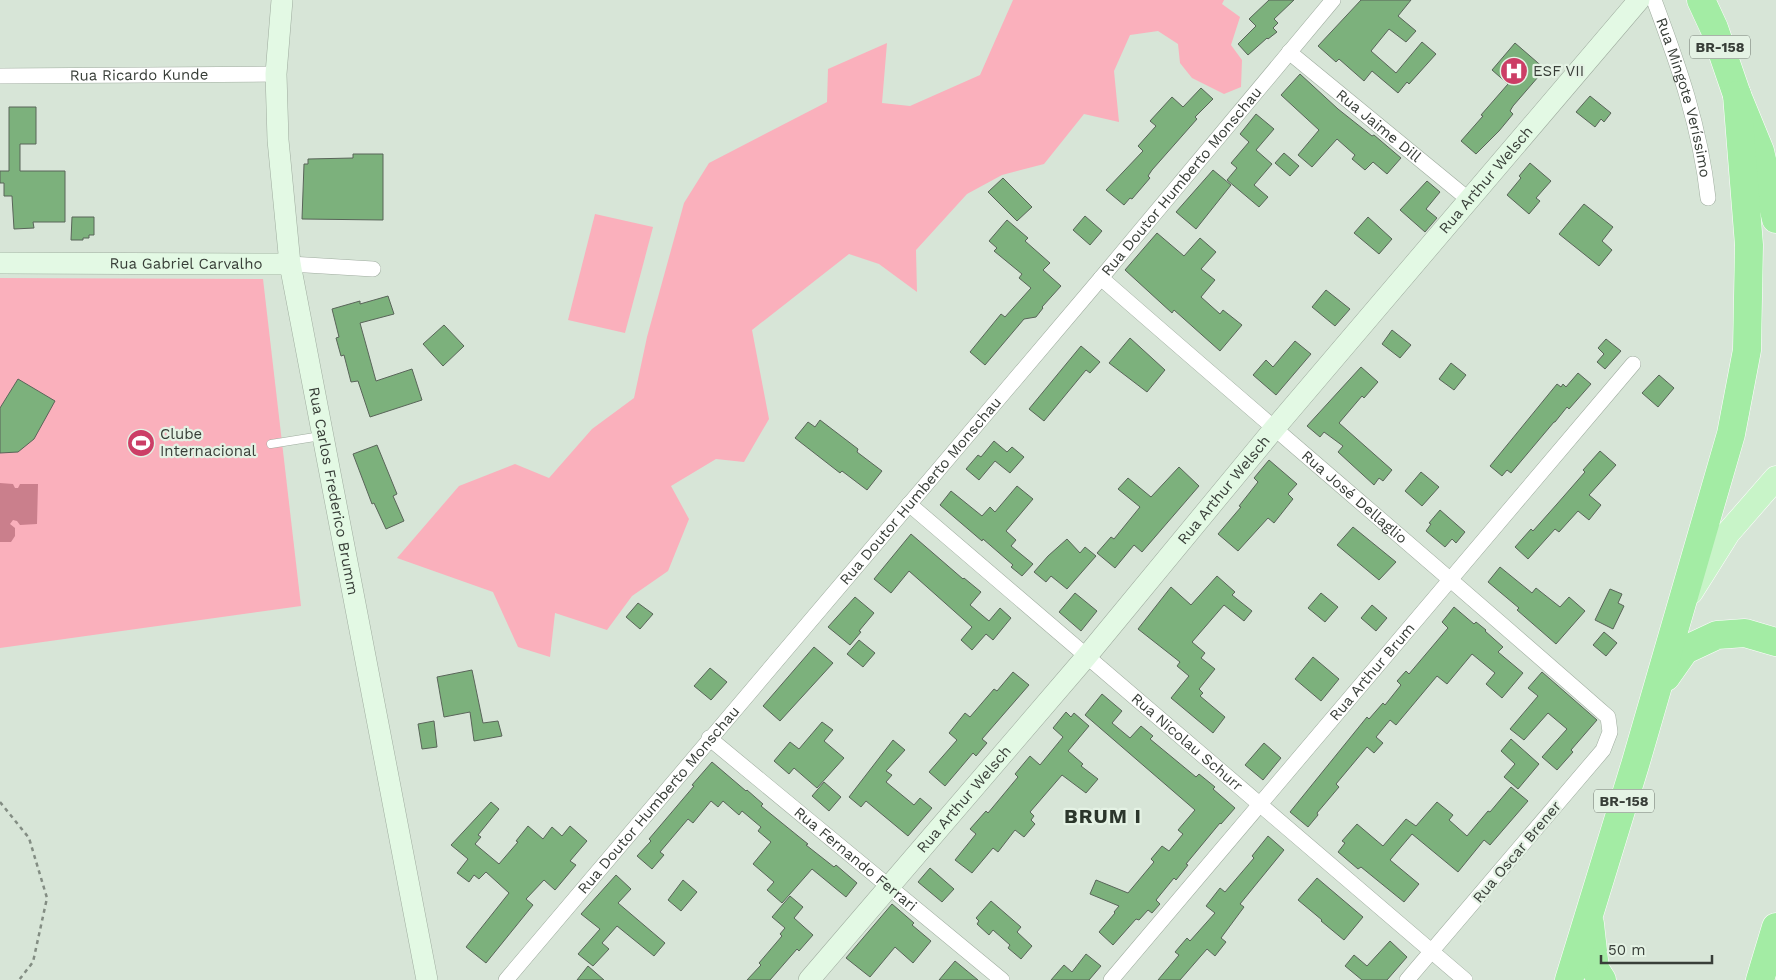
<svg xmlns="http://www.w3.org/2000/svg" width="1776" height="980" font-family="'Work Sans',sans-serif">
  <rect width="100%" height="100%" fill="#d7e5d7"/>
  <g fill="#fab0bc">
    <path d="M1013 0H1224L1222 4 1240 17 1231 45 1242 60 1241 87 1224 94 1192 78 1180 63 1178 44 1158 31 1130 35 1114 71 1119 122 1084 114 1044 164 1002 175 967 194 916 250 917 292 879 264 849 254 752 330 769 419 744 462 716 459 671 486 689 519 668 571 632 596 607 630 555 613 550 657 518 647 493 592 397 558 459 486 515 464 549 478 592 429 634 398 647 337 684 203 709 163 827 102 828 69 887 43 882 103 910 106 980 75Z"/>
    <path d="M595 214 653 227 625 333 568 320Z"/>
    <path d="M0 278 263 279 301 606 0 648Z"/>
  </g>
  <path fill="#ca7f8c" d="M0 483 13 484 15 488H18L20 484H38L37 524 20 525 17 521 13 520 10 524 15 528V536L11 542H0Z"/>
  <g fill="#7cb17c" stroke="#596559">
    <path d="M1269 0H1294L1274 19 1278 23 1273 28 1277 32 1268 39 1267 38 1248 55 1238 44 1256 26 1249 19Z"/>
    <path d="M1361 0H1411L1398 16 1416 31 1406 42 1389 29 1371 51 1396 73 1422 42 1436 54 1409 84 1407 82 1398 93 1372 71 1364 81 1339 59 1336 62 1318 46Z"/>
    <path d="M1515 43 1545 69 1513 106 1510 111 1513 114 1499 131 1476 154 1461 141 1483 116 1481 115 1508 84 1492 70Z"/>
    <path d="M1300 74 1338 109 1372 136 1374 135 1401 158 1387 174 1373 162 1365 170 1352 159 1355 155 1337 139 1312 167 1298 155 1319 130 1281 95Z"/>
    <path d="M1201 88 1213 99 1195 117 1197 119 1152 170 1148 176 1150 178 1132 199 1130 198 1124 205 1106 190 1143 151 1138 146 1156 126 1150 121 1172 97 1183 107Z"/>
    <path d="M1590 96 1611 113 1604 122 1601 119 1595 127 1576 112Z"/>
    <path d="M9 107H36V144H20V171H65V222H33L34 228 14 229 12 196H4V183H0V171H9Z"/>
    <path d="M1256 114 1274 129 1256 150 1272 164 1254 185 1268 197 1259 207 1227 180 1237 168 1231 163 1249 142 1240 134Z"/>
    <path d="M1284 153 1299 166 1290 176 1275 163Z"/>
    <path d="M353 154H383V220L302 219 304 164H308V159L353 158Z"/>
    <path d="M1530 163 1551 181 1536 198 1540 201 1529 214 1507 195 1521 178 1519 176Z"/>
    <path d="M1213 170 1231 185 1196 229 1176 212Z"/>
    <path d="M1003 178 1032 207 1017 221 988 192Z"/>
    <path d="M1427 181 1440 192 1426 209 1437 218 1425 232 1400 210Z"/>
    <path d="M1584 204 1613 227 1602 241 1612 250 1599 266 1559 234Z"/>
    <path d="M1085 216 1102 231 1090 245 1073 230Z"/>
    <path d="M72 217H94V235H89V238H83V240H71Z"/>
    <path d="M1368 217 1392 239 1379 254 1354 233Z"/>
    <path d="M1007 220 1028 238 1025 241 1050 263 1043 270 1061 286 1042 307 1043 308 1036 317 1024 319 985 365 970 352 1001 314 1005 317 1031 288 1019 278 1022 274 994 251 997 248 989 241Z"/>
    <path d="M1157 233 1184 256 1200 238 1216 252 1201 269 1215 280 1201 297 1220 314 1223 310 1242 325 1220 351 1174 310 1172 313 1125 270Z"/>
    <path d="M1326 290 1350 309 1335 326 1312 307Z"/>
    <path d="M388 296 394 314 360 323 376 381 412 369 422 400 370 417 358 381 351 382 344 355 341 356 336 338 339 337 332 309 360 301V304Z"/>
    <path d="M444 325 464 346 443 366 423 344Z"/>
    <path d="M1392 330 1411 345 1400 358 1382 344Z"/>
    <path d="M1130 338 1165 370 1147 392 1109 363Z"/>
    <path d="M1606 339 1621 351 1605 369 1597 362 1604 354 1598 348Z"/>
    <path d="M1295 341 1311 354 1276 395 1253 375 1266 360 1273 367Z"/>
    <path d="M1081 346 1100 362 1090 373 1086 370 1044 421 1029 409Z"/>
    <path d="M1451 363 1466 375 1454 390 1439 379Z"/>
    <path d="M1361 367 1378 382 1364 398 1362 396 1339 423 1392 470 1383 481 1379 478 1374 485 1338 452 1343 446 1324 432 1320 437 1307 426Z"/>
    <path d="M1578 373 1591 384 1569 409 1567 407 1555 422H1554L1511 473 1507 470 1502 476 1490 466 1557 384 1561 387 1563 384 1566 387Z"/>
    <path d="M1659 375 1674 388 1658 407 1642 393Z"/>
    <path d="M18 379 55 401 34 439 18 452 0 453V408Z"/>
    <path d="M820 420 858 449 857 452 882 471 867 490 842 471 840 473 795 438 808 422 815 427Z"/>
    <path d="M994 441 1007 452 1012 447 1024 457 1010 473 995 461 979 480 966 469 978 455 981 457Z"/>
    <path d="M377 445 397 494 393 496 404 521 386 529 374 503 372 504 353 454Z"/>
    <path d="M1600 451 1616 465 1589 495 1601 505 1589 520 1578 511 1559 532 1555 529 1528 559 1515 547 1531 529 1533 531 1557 504 1585 472 1583 470Z"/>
    <path d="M1269 460 1297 484 1288 494 1293 499 1274 523 1268 518 1238 551 1218 534 1241 507 1239 506 1258 482 1254 478Z"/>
    <path d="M1179 467 1199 486 1142 552 1134 545 1115 568 1097 553 1111 537 1114 539 1140 507 1118 489 1128 478 1151 497Z"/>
    <path d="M1421 472 1439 487 1422 506 1405 491Z"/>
    <path d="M1017 486 1033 499 1006 531 1016 540 1011 546 1033 564 1022 576 1011 567 1013 565 983 539 982 541 940 505 951 491 982 516 990 507 995 512Z"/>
    <path d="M1440 510 1465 532 1456 543 1452 539 1445 547 1426 531 1431 524 1429 523Z"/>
    <path d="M1353 527 1396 562 1379 580 1337 545Z"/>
    <path d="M911 534 963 579 964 578 981 592 970 605 989 621 1000 608 1011 618 993 640 986 634 972 650 961 640 972 627 909 571 891 593 874 579Z"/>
    <path d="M1067 539 1080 553 1085 547 1096 556 1067 589 1051 576 1046 582 1034 572 1048 556Z"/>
    <path d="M1500 567 1532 593 1536 588 1560 607 1569 597 1585 611 1556 644 1517 610 1519 608 1488 582Z"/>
    <path d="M1217 576 1235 592 1232 595 1252 611 1244 621 1224 605 1192 642 1205 653 1201 658 1215 669 1199 689 1203 693 1200 696 1225 717 1213 733 1171 698 1189 676 1177 666 1180 662 1138 629 1171 587 1191 605Z"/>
    <path d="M1610 589 1622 594 1618 603 1624 606 1613 629 1595 620Z"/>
    <path d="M1075 593 1097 611 1081 631 1059 612Z"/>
    <path d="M1321 593 1338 607 1325 622 1308 608Z"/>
    <path d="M855 597 874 613 859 631 861 632 850 645 828 627Z"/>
    <path d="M638 603 653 614 640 629 626 617Z"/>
    <path d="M1372 605 1387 618 1376 631 1361 618Z"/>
    <path d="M1454 607 1474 624 1476 622 1486 630 1485 631 1503 647 1498 652 1523 673 1502 698 1486 684 1495 673 1472 654 1447 684 1437 676 1396 725 1390 720 1376 737 1383 743 1374 753 1367 747 1336 784 1339 787 1317 813 1318 815 1308 827 1290 812 1367 717 1369 719 1383 703 1385 705 1401 685 1397 681 1406 671 1409 674 1448 628 1442 622Z"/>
    <path d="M1604 632 1617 643 1606 656 1593 645Z"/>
    <path d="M859 640 875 653 863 667 847 654Z"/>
    <path d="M814 647 833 663 780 721 763 706Z"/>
    <path d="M1313 657 1339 679 1321 701 1295 679Z"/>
    <path d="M710 668 727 682 711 700 694 686Z"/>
    <path d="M472 670 483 723 498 721 502 736 474 741 470 712 444 717 437 677Z"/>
    <path d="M1013 672 1029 685 982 739 987 743 976 756 973 753 945 786 929 772 957 740 949 733 965 713 970 717 994 689 997 691Z"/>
    <path d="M1542 672 1597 720 1571 750 1573 752 1557 770 1542 757 1567 729 1548 713 1524 740 1510 729 1538 696 1528 688Z"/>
    <path d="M1102 694 1122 711 1112 723 1130 738 1141 726 1153 736 1150 739 1196 777 1199 774 1215 787 1213 789 1235 808 1221 824 1220 823 1186 864 1188 865 1176 880 1174 878 1156 900 1160 904 1152 913 1148 910 1139 920 1136 919 1113 945 1099 932 1115 913 1114 912 1119 906 1090 894 1096 880 1128 893 1154 862 1151 859 1162 846 1169 851 1183 834 1178 830 1195 810 1085 715Z"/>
    <path d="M1066 712 1071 717 1074 713 1089 726 1068 751 1083 764 1081 766 1098 779 1086 793 1062 775 1030 812 1034 816 1031 820 1035 824 1024 837 1015 830 998 852 993 848 972 873 955 860 976 834 970 829 986 811 988 813 1018 777 1015 774 1030 756 1040 765 1063 737 1053 728Z"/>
    <path d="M434 721 437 747 422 749 418 724Z"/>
    <path d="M822 722 833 730 824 741 844 758 817 788 794 768 789 774 774 761 790 742 799 749Z"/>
    <path d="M1511 739 1539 764 1518 789 1504 777 1515 764 1501 751Z"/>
    <path d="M893 740 905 750 886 771 892 775 886 782 914 805 920 798 932 808 908 836 866 801 861 807 849 797Z"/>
    <path d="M1264 743 1281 758 1263 780 1245 765Z"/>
    <path d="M712 762 746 791 747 790 763 804 761 806 798 836 808 844 806 845 834 867 836 865 857 883 846 897 812 869 782 903 767 890 774 882 753 864 771 842 758 831 761 827 742 811 739 815 723 801 718 807 711 801 693 823 688 819 660 852 664 855 652 869 637 856 651 841 649 839 694 786 692 785Z"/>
    <path d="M824 782 841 797 829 811 812 796Z"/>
    <path d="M1511 787 1528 801 1490 845 1484 840 1458 872 1412 834 1390 860 1419 884 1404 902 1361 867 1358 869 1338 852 1345 843 1342 841 1357 824 1383 846 1406 819 1416 826 1437 802 1453 815 1449 820 1467 836 1488 811 1490 812Z"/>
    <path d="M491 802 499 809 478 835 481 837 475 844 499 864 518 842 516 841 528 826 543 839 552 827 562 836 570 826 587 841 570 861 576 865 555 890 544 880 526 899 533 905 486 963 466 947 509 893 486 872 479 879 474 875 469 882 457 873 468 859 451 845Z"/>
    <path d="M1268 836 1284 850 1240 904 1244 907 1221 938 1226 942 1215 956 1207 949 1180 980H1158L1179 955 1175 952 1187 938 1190 941 1215 913 1206 906 1220 888 1225 892 1254 858 1252 856Z"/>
    <path d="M930 868 954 889 942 902 918 882Z"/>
    <path d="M616 875 631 889 618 903 665 943 654 956 617 926 602 943 609 949 593 966 578 954 600 929 581 914Z"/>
    <path d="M1317 878 1363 917 1344 940 1321 921 1322 920 1298 900Z"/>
    <path d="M683 880 697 892 681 911 668 900Z"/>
    <path d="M790 896 803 907 794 918 813 935 799 951 797 949 770 980H747L761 965 759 963 782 936 780 934 785 928 772 917Z"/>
    <path d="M991 901 1021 927 1017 932 1032 946 1021 959 1008 948 1010 945 993 930 989 935 977 924 979 921 976 918Z"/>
    <path d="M892 904 914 923 912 925 931 941 913 963 895 947 870 977 846 958Z"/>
    <path d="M1390 941 1407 957 1387 980H1362L1345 966 1354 955 1367 966Z"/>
    <path d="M1086 954 1101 966 1089 980H1051L1064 965 1072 972Z"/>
    <path d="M955 961 978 980H939Z"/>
    <path d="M588 966 604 980H577Z"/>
  </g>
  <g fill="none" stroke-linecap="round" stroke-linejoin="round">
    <g stroke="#9fac9f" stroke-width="9">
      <path id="lane" d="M271 444 321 436"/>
    </g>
    <g stroke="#9fac9f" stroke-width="16">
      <g id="street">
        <path id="s1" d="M1654 0C1679 67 1700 126 1708 198"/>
        <path id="s2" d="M1289 52 1468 199"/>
        <path id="s3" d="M0 76 276 74"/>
        <path d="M290 264 373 269"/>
        <path id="s4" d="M1101 278C1269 425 1440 569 1608 717L1610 732 1603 750 1407 980"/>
        <path id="s5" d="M909 504 1465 980"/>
        <path id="s6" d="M709 738 1002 980"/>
        <path id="s7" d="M506 980 1101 278 1333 0"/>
        <path id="s8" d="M1111 980 1633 364"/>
      </g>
    </g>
    <g stroke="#9fac9f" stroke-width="22">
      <g id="secondary">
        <path id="s9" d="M282 0 276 74 278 140 290 264 427 980"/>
        <path id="s10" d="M0 263 290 264"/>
        <path id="s11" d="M809 980 1086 657 1274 429 1639 0"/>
      </g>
    </g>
    <g stroke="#fff" stroke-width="25">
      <path id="primary" d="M1691 592 1728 533 1776 478"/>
    </g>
    <g stroke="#fff" stroke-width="29">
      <g id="highway">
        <path d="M1701 0 1714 28 1737 95 1760 151 1776 219"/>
        <path d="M1666 677 1685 650 1717 635 1745 633 1776 642"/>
        <path d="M1590 924 1595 969 1602 980"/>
        <path d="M1569 980 1635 765 1731 434 1747 350 1749 245 1737 95"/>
        <path d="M1760 980 1776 927"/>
      </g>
    </g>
    <path stroke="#838d83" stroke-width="2.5" stroke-dasharray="4 4" stroke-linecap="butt" d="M0 802 29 838 47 898 33 962 19 980"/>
    <use href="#lane" stroke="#fff" stroke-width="8"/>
    <use href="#street" stroke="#fff" stroke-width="15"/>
    <use href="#secondary" stroke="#e3f9e4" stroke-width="21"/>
    <use href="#primary" stroke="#c8f4c8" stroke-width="24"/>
    <use href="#highway" stroke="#a3eca4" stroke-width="28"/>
  </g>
  <defs>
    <g id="hospital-disc" transform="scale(1.4375)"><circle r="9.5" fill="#cc3e66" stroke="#e4f2e4"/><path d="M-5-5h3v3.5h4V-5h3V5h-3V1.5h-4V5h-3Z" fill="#fff"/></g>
    <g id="stadium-disc" transform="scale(1.4375)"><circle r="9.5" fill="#cc3e66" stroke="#e4f2e4"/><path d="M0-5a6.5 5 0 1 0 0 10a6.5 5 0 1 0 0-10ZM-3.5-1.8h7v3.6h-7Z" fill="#fff"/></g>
  </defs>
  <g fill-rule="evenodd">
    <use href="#hospital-disc" x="1514" y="71"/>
    <use href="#stadium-disc" x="141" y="443"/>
  </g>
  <g text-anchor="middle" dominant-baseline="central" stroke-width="4.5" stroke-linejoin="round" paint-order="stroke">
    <g fill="#e4f2e4" stroke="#6c746c" stroke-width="1">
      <rect x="1690" y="35.5" width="60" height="23" rx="4"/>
      <rect x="1594" y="789.5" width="60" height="23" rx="4"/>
    </g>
    <g font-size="14" font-weight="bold" fill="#383e38">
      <text x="1720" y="47">BR-158</text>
      <text x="1624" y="801">BR-158</text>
    </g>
    <g font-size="15" fill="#383e38" stroke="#e4f2e4" text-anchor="start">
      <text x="1533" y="71">ESF VII</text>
      <text x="160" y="434">Clube<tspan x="160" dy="17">Internacional</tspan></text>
    </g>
    <g font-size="15" fill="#383e38" stroke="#e4f2e4">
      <text stroke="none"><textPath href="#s3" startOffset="139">Rua Ricardo Kunde</textPath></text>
      <text stroke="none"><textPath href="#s1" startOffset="102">Rua Mingote Veríssimo</textPath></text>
      <text stroke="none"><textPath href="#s2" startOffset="116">Rua Jaime Dill</textPath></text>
      <text stroke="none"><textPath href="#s11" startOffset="1048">Rua Arthur Welsch</textPath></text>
      <text stroke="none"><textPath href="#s7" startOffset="1046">Rua Doutor Humberto Monschau</textPath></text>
      <text stroke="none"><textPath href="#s10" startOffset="186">Rua Gabriel Carvalho</textPath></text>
      <text stroke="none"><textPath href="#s7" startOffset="641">Rua Doutor Humberto Monschau</textPath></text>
      <text stroke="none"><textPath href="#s11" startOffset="642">Rua Arthur Welsch</textPath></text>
      <text stroke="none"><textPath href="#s9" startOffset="496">Rua Carlos Frederico Brumm</textPath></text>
      <text stroke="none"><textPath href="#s4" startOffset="335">Rua José Dellaglio</textPath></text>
      <text stroke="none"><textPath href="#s8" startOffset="404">Rua Arthur Brum</textPath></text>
      <text stroke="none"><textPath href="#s5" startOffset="366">Rua Nicolau Schurr</textPath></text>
      <text stroke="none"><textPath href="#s7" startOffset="236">Rua Doutor Humberto Monschau</textPath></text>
      <text stroke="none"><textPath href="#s11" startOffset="238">Rua Arthur Welsch</textPath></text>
      <text transform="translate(1517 852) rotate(-50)">Rua Oscar Brener</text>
      <text stroke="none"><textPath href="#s6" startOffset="190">Rua Fernando Ferrari</textPath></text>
    </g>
    <g font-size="20" font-weight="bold" letter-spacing="1" fill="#2b362b" stroke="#e4f2e4">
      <text x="1103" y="816">BRUM I</text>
    </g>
  </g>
  <path d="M1601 955v8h111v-8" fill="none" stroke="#383e38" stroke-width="2.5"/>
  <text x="1608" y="955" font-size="15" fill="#383e38" stroke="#e4f2e4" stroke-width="4" paint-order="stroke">50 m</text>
</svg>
